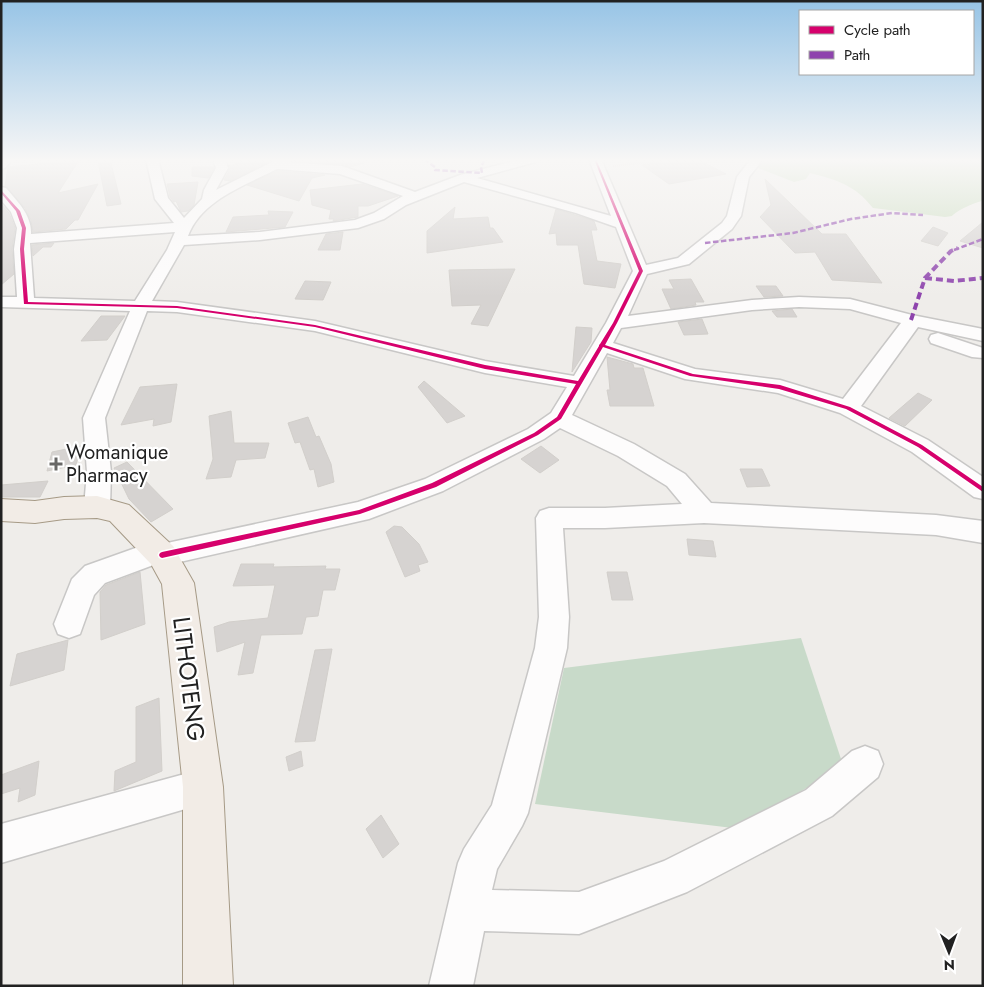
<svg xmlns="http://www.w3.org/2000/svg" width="984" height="987" font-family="Jost,sans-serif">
  <rect width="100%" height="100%" fill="#efedea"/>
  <path fill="#cbddc0" d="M762 159H833L840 161 845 159 953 161 974 159 983 161V201C977 201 956 211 952 216L945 217 873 208C855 185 837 180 810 173L806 179 794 182 758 168Z"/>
  <path fill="#c8dac9" d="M801 638 843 765 741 829 535 804 564 668Z"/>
  <g fill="#d6d3d1" stroke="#d2cfcb">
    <path d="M110 159 121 204 107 206 98 161Z"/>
    <path d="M243 159H274L230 181 224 180 230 169 229 165H233Z"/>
    <path d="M295 159H364V163L350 167 342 164 294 160Z"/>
    <path d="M662 159H697L726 174 669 184 642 165 662 162Z"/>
    <path d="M79 160 58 193 98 184 78 220H75L66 229 33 232 31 220 25 208 5 186 8 167Z"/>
    <path d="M192 167H214V168L208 178 192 176Z"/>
    <path d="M277 171 325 175 312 178 299 201 247 185Z"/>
    <path d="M765 179 822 234H846L882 283 832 280 815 252 795 253 760 217 771 205Z"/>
    <path d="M198 182 194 205 188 211 181 212 176 201 174 202 170 197 167 184Z"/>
    <path d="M362 184 398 196 368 206H358V217L333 221 334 219H329L331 210 312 205 310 190Z"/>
    <path d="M2 205 9 213 15 228 12 249 14 274 1 285Z"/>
    <path d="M455 207 453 219 488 217 490 228H493L503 242 427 253V231Z"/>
    <path d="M556 209 594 221 597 230H591L597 261 621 264 615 288 584 284 578 245H557L556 233 549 234Z"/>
    <path d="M268 211 293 212 285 227 226 232 233 217 269 215Z"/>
    <path d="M983 222V248L960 241Z"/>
    <path d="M933 227 948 233 938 246 921 241Z"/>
    <path d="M343 232 340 250H318L326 234Z"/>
    <path d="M54 243 51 247H43L33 256 32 245Z"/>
    <path d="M515 269 488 326 471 324 481 305 452 306 449 270Z"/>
    <path d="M691 279 704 302H695L696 305 671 309 662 289H674L669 280Z"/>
    <path d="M305 281 331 282 323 300 295 299Z"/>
    <path d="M756 286H776L783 296 764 297Z"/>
    <path d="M792 309 797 317H777L772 311Z"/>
    <path d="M101 316H125L107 340 81 341Z"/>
    <path d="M702 319 708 334 684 335 678 322Z"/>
    <path d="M576 327 592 328 591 342 572 372Z"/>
    <path d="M607 357 633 364 634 368H643L654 406H610L607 390H610Z"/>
    <path d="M424 381 465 416 447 423 418 387Z"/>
    <path d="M177 384 171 422 153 426 154 419 121 425 140 387Z"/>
    <path d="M918 393 932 400 905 426 889 418Z"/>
    <path d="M231 411 234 443H269L265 458 236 460 231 477 206 479 213 459 209 416Z"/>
    <path d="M308 417 316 437 319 436 331 464 334 482 318 487 314 469 310 470 300 442 295 443 288 423Z"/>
    <path d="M81 446 76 465 47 471 52 452Z"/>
    <path d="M541 446 559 460 540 473 521 459Z"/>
    <path d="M127 462 173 509 151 522 129 499 114 468Z"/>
    <path d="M740 469H762L770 486 747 487Z"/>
    <path d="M48 481 40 497H1V485Z"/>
    <path d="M394 526 402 527 419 544 428 562 418 565 420 571 405 577 386 532Z"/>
    <path d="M687 539 713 541 716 557 689 555Z"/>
    <path d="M241 564H274L273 567 326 566 325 569H340L335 590H323L318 616 306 617 302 634 261 635 253 673 238 675 245 642 217 652 214 627 229 622 268 618 275 585 233 586Z"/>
    <path d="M140 572 145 624 101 640 100 592 106 585Z"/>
    <path d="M607 572H627L633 600H612Z"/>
    <path d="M68 640 64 670 10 686 17 654Z"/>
    <path d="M332 649 315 741 295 742 315 650Z"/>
    <path d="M159 698 162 771 114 791 115 771 136 762V707Z"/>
    <path d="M301 751 303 766 289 771 286 757Z"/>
    <path d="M39 761 35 795 18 802 20 788 1 794V775Z"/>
    <path d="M381 815 399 844 383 858 366 829Z"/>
  </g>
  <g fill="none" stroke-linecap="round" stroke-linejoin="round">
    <g stroke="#c8c7c6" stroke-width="3">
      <g id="minor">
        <path d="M1 159H12L5 168 1 169Z"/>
        <path d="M146 159H158L168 198 184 218 202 199 204 190 216 168 213 159H225L228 168 216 190 278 159H293L289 162 342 166 415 192 460 175 522 159H541L539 161 477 178 611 216 589 159H601L646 265 678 258 722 223 727 216 737 177 751 159H763L749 177 741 216 732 229 689 264 647 274 628 316 752 300 799 297 850 299 912 315 983 329V341L918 327 861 406 928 440 983 477V499L974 497 912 452 840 413 778 393 685 379 607 353 572 415 634 444 685 474 711 503 936 515 983 521V543L936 535 704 523 605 528H563L569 617 567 648 528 813 522 826 497 869 492 890 579 892 664 861 806 790 852 751 865 746 878 751 883 764 878 777 832 816 687 892 579 934 484 931 473 986H429L458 863 464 849 492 805 535 648 539 617 536 518 540 511 549 508H605L682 504 667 486 618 456 560 428 544 439 443 491 369 519 162 566 156 564 105 583 94 595 80 634 69 638 58 634 54 624 72 579 85 566 158 540 167 543 358 502 425 479 528 429 551 413 567 387 485 373 315 331 177 312 147 311 105 418 111 472 110 507 106 514 97 517 88 514 84 507 87 472 83 418 130 311 1 307V297H17L14 249 17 228 11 212 1 200V187L6 188C17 201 32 215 31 234L174 223 155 199ZM277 169 340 174 403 196 374 213 355 220 260 232 188 236C201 200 246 185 277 169ZM464 182 576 213 616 227 633 271 606 323 574 376 485 361 315 321 177 302 152 301 184 245 260 240 358 228 384 219 406 205ZM175 232 167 250 135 301 34 298 30 243ZM799 307 850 309 901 323 843 399 780 380 695 369 613 343 621 328 752 310Z"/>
        <path d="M938 333 983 348V358L972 357 931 343 929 339 931 335Z"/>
        <path d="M203 769 216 774 221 787 216 800 1 863V824Z"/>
      </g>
    </g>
    <g stroke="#a69a86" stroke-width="2">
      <path id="major" d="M97 496 129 505 173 546 194 583 223 787 233 986H183V787L162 584 151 564 110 521 97 518 64 519 35 523 1 521V499L35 501 64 497Z"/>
    </g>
    <path stroke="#d8cac8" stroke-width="2" stroke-dasharray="1 1" stroke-linecap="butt" d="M613 166 659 161"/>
    <use href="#minor" fill="#fdfcfc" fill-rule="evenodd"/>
    <use href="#major" fill="#f2ece6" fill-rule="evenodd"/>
    <g stroke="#8e44ad" stroke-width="2.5" stroke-dasharray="5.5 2.5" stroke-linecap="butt">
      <path d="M424 159 435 167V170L482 173 481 167 485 159"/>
      <path d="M376 160 386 159"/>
      <path d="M705 243 793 233 851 219 892 213 923 215"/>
      <path d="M954 250 983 239"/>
    </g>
    <g stroke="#8e44ad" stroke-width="4" stroke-dasharray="7 4" stroke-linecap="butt">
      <path d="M925 278 954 281 983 278"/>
      <path d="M911 320 925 278 951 251 958 248"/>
    </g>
    <g stroke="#fff" stroke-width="3">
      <path id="cycleway" d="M594 159H596L643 271 617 323 605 345 693 374 780 385 850 407 922 445 983 487V492L918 447 846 409 779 389 690 376 603 347 561 419 538 435 436 487 360 514 162 558 160 557 159 555 160 553 162 552 359 510 432 483 534 433 557 417 576 384 485 369 315 327 177 308 24 304 20 249 22 228 16 211 1 193V190L20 211 26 228 24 249 28 302 177 306 315 325 485 365 578 381 599 346V345L600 344 613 323 639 271Z"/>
    </g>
    <use href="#cycleway" fill="#d6006c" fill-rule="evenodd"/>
  </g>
  <linearGradient id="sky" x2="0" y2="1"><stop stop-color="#97c4e6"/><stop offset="0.54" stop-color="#f8f7f6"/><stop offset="1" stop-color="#f8f7f6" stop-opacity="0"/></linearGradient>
  <rect width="984" height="297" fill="url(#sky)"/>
  <path fill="#696867" stroke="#fff" stroke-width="2" d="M53.5 456.5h5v5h5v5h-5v5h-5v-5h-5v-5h5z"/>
  <g text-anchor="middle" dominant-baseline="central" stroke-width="4.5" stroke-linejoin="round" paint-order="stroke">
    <g font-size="20" fill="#212121" stroke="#fff" text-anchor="start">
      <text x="66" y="452">Womanique<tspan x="66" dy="23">Pharmacy</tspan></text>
    </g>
    <g font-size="24" fill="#212121" stroke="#fff">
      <text transform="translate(189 679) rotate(83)">LITHOTENG</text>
    </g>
  </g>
  <rect width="984" height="987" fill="none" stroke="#212121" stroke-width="5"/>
  <rect x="799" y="10" width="175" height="65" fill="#ffffff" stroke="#a6a6a6"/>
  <rect x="809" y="26" width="25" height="8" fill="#d6006c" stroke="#a6a6a6"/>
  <text x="844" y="35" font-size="15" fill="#212121">Cycle path</text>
  <rect x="809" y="51" width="25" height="8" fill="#8e44ad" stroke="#a6a6a6"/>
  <text x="844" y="60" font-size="15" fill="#212121">Path</text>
  <g transform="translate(949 952) rotate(179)" stroke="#ffffff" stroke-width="4" paint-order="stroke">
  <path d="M0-4L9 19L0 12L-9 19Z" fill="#212121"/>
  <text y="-8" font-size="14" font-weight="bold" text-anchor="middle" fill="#212121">N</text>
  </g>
</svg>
